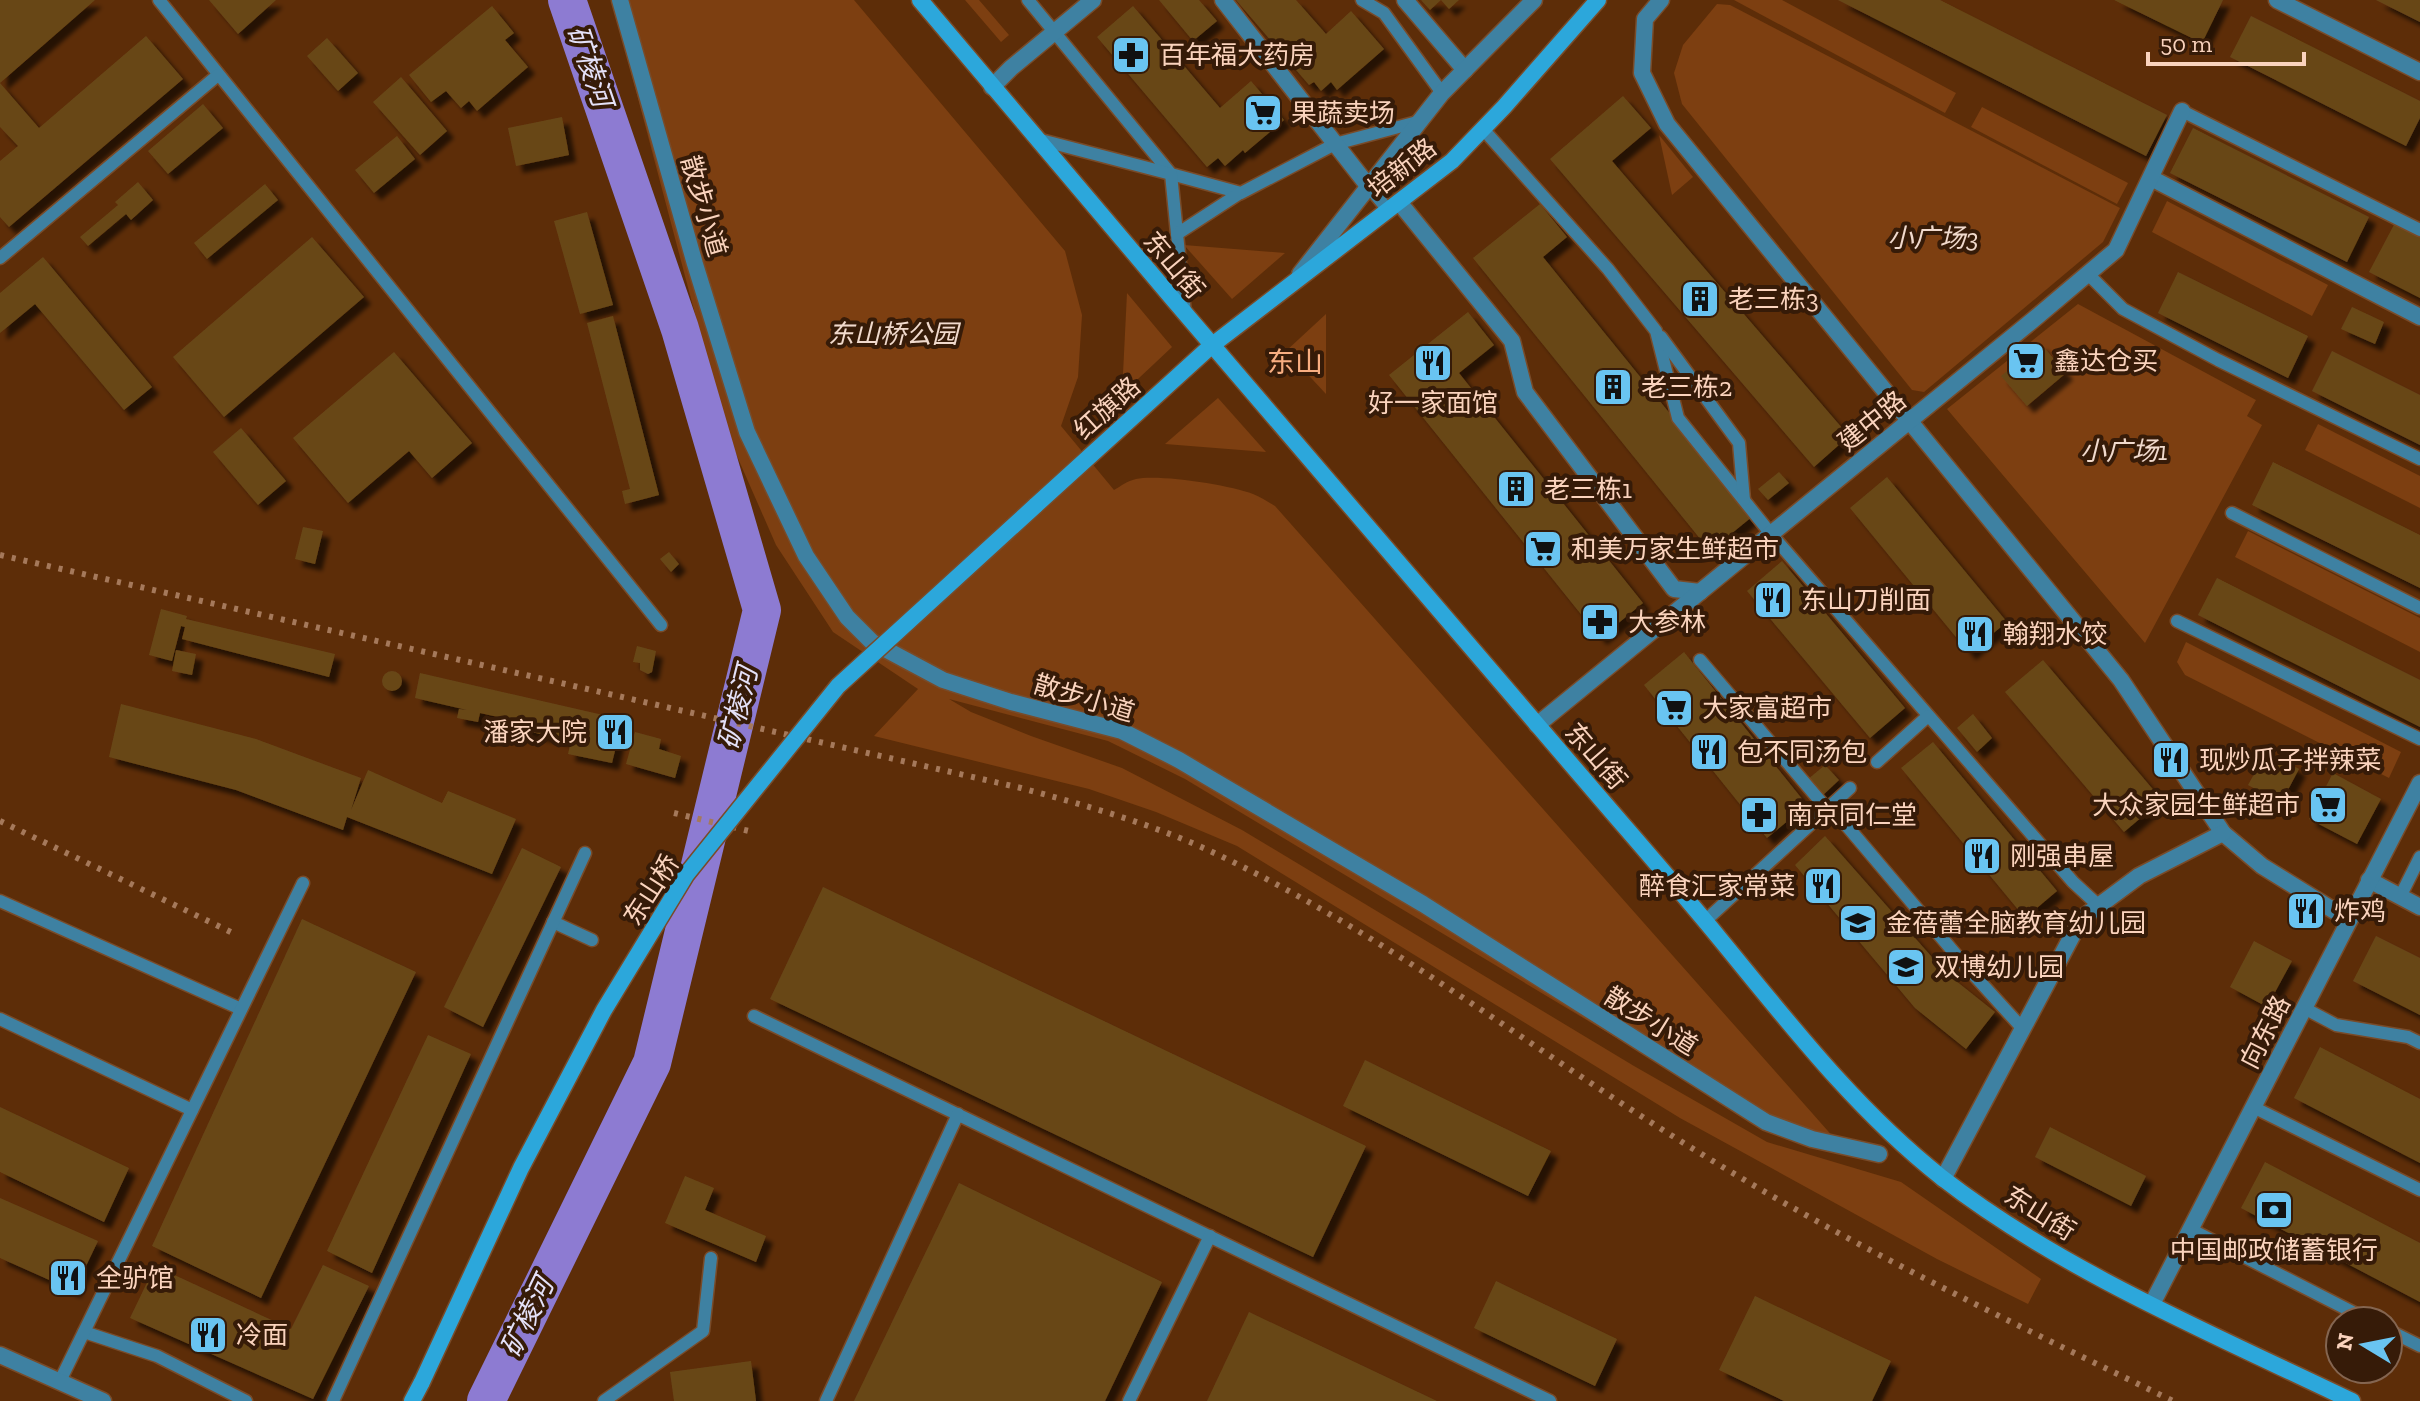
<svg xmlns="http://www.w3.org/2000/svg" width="2420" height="1401" font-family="'Zilla Slab','Noto Sans SC',serif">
  <defs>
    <filter id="shadow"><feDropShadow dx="7" dy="7" stdDeviation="2" flood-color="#0009"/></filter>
  </defs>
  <rect width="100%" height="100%" fill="#5d2d08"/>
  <g fill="#7d3f11">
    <path d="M612 0H854L1065 251 1082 315 1078 377 1061 426 1114 490C1121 486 1127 481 1136 479 1159 474 1230 485 1253 494 1261 497 1268 502 1275 506L1835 1139 1730 1106 1185 779 1108 741 949 699 971 712 1031 736 1122 768 1242 830 1634 1066 1767 1142 1901 1182 2041 1279 2028 1304 1937 1259 1680 1118 1237 846 1156 812 1089 789 874 736 918 689 833 632 776 545 726 431Z"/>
    <path d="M965 0H979L1009 35 1001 42Z"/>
    <path d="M1734 0H1782L1956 93 1945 113Z"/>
    <path d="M1717 4 1730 5 2120 208 2103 242 1924 392 1912 390 1682 104 1674 73 1683 45Z"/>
    <path d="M1982 107 2128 183 2117 204 1971 127Z"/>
    <path d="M1659 135 1693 177 1672 195Z"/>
    <path d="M2167 201 2328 285 2312 316 2152 232Z"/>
    <path d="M1184 245 1285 253 1232 299Z"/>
    <path d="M1127 293 1172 347 1122 394Z"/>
    <path d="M2078 304 2256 400 2247 416 2262 425 2145 643 1947 409Z"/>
    <path d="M1326 314V394L1286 351Z"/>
    <path d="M1218 398 1266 452 1165 444Z"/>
    <path d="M2318 424 2420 476V508L2305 450Z"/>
    <path d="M2248 531 2420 618V652L2235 557Z"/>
    <path d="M2186 642 2401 752 2389 778 2185 675 2177 662Z"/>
  </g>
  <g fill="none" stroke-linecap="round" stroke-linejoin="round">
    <path stroke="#8d7bd2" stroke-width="38" d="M486 1401 652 1063 762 610 680 329 567 0"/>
  </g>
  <g fill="#684718" filter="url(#shadow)">
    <path d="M0 0H95L0 83 39 128 146 36 183 79 9 227 0 217V161L18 146 0 127Z"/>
    <path d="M209 0H276L238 34Z"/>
    <path d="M1159 0H1199L1217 21 1193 41Z"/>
    <path d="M1236 0H1296L1326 34 1351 11 1384 49 1337 90 1331 82 1321 91 1314 82 1309 85Z"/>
    <path d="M1421 0H1459L1449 9 1441 0 1430 10Z"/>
    <path d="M1838 0H1940L2167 115 2146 156Z"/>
    <path d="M2114 0H2223L2202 43Z"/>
    <path d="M2376 0H2420V22Z"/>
    <path d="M492 6 514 33 505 40 528 67 477 111 469 101 461 108 446 91 431 102 409 75Z"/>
    <path d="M1133 6 1220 108 1251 81 1284 120 1245 153 1243 150 1225 166 1218 158 1207 167 1097 37Z"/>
    <path d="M2251 16 2420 101V118L2406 146 2230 57Z"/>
    <path d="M327 38 358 73 338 91 307 56Z"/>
    <path d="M401 77 447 131 420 155 373 102Z"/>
    <path d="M1623 96 1651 128 1612 161 1849 436 1814 467 1550 159Z"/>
    <path d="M203 104 223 128 168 174 148 151Z"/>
    <path d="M562 117 569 155 516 166 508 128Z"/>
    <path d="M2193 128 2369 217 2347 262 2170 173Z"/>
    <path d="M397 136 415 159 374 193 355 170Z"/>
    <path d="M138 182 153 200 131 220 126 214 88 246 80 237 118 205 115 202Z"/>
    <path d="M265 184 278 200 207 259 194 243Z"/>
    <path d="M1540 204 1567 237 1543 257 1753 516 1710 551 1473 258Z"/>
    <path d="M587 212 613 305 580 314 554 221Z"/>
    <path d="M2396 221 2420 234V298L2369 272Z"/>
    <path d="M312 237 364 297 224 417 173 357Z"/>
    <path d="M43 257 152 387 124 410 35 304 0 333V293Z"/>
    <path d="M2178 272 2308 336 2288 378 2158 313Z"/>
    <path d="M2352 307 2384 322 2375 344 2341 329Z"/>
    <path d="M1468 312 1494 345 1459 373 1643 603 1600 638 1389 375Z"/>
    <path d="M613 316 659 495 625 504 622 491 630 489 587 323Z"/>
    <path d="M2040 343 2066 373 2027 406 2001 376Z"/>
    <path d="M2332 351 2420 395V445L2312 391Z"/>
    <path d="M394 352 472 443 432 478 409 451 348 503 293 438Z"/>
    <path d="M241 428 286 481 258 505 213 452Z"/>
    <path d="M2273 462 2420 535V588L2252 505Z"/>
    <path d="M1779 472 1789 483 1768 500 1758 489Z"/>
    <path d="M1887 477 2007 622 1969 653 1850 508Z"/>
    <path d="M303 527 323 531 315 564 295 559Z"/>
    <path d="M669 552 679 564 671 572 660 559Z"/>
    <path d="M1782 561 1905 708 1870 738 1747 591Z"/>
    <path d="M2217 578 2420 680V727L2198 615Z"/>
    <path d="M161 609 187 616 186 619 335 654 329 677 182 639 185 627 181 626 172 661 149 655Z"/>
    <path d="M637 646 656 651 652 672 648 674 640 670V663L633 662Z"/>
    <path d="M176 650 196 654 192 675 172 671Z"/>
    <path d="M1684 652 1807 805 1767 838 1644 685Z"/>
    <path d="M2043 660 2162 800 2124 832 2005 692Z"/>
    <circle cx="392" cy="681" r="10"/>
    <path d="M420 673 603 715 596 745 603 722 621 726 612 763 568 754 571 741 505 726 507 719 480 713 478 722 457 718 459 709 467 710 415 698Z"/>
    <path d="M121 704 256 739 361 778 351 810 368 770 442 803 448 791 516 819 492 874 347 817 343 830 236 790 109 757Z"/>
    <path d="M1973 714 1992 738 1977 752 1957 728Z"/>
    <path d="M635 732 661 739 659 749 681 756 675 778 626 764Z"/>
    <path d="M1933 742 2057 891 2025 918 1901 768Z"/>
    <path d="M2267 751 2299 769 2281 803 2248 785Z"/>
    <path d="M1825 765 1839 780 1822 796 1807 780Z"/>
    <path d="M2333 773 2381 799 2357 844 2309 819Z"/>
    <path d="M1825 836 1946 973 1995 1012 1966 1049 1915 1008 1795 865Z"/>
    <path d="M522 848 561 867 483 1027 444 1007Z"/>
    <path d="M823 887 1366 1146 1313 1257 770 999Z"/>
    <path d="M302 919 416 972 261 1298 152 1246Z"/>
    <path d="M2376 936 2420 958V1015L2353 981Z"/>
    <path d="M2254 941 2292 961 2267 1007 2230 987Z"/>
    <path d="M428 1035 471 1054 372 1273 327 1251Z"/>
    <path d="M2320 1047 2420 1099V1163L2294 1098Z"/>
    <path d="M1365 1060 1551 1151 1528 1196 1343 1106Z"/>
    <path d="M0 1107 129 1168 104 1222 0 1172Z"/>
    <path d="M2050 1127 2146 1176 2131 1206 2035 1157Z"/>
    <path d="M2265 1162 2420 1243V1302L2241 1208Z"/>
    <path d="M685 1176 714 1188 705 1210 766 1236 756 1262 665 1223Z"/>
    <path d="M959 1183 1162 1282 1105 1401H854Z"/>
    <path d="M0 1198 98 1241 74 1291 0 1258Z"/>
    <path d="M323 1265 369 1286 313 1399 130 1318 155 1266 291 1329Z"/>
    <path d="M1496 1281 1617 1339 1595 1386 1474 1328Z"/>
    <path d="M1755 1296 1891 1361 1872 1401H1784L1719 1370Z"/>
    <path d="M1249 1312 1437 1401H1207Z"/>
    <path d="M751 1361 756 1401H674L670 1372Z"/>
  </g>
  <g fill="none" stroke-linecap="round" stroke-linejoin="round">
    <g stroke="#794b29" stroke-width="15">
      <g id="service">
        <path d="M159 0 661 625"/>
        <path d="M1028 0 1171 174 1241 193 1335 144 1421 121"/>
        <path d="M1362 0 1384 13 1442 93"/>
        <path d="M2182 111 2420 230"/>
        <path d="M1483 129 1608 269 1656 331 1678 418 1771 534 2073 882 2099 906"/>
        <path d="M1037 139 1171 174 1185 313"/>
        <path d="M1369 187 1388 210"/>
        <path d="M1177 234 1240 193"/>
        <path d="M0 258 218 75"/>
        <path d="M2088 274 2123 309 2218 360 2420 459"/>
        <path d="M1661 337 1739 443 1744 500"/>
        <path d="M2232 513 2420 608"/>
        <path d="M2177 621 2420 739"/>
        <path d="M1700 660 1827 809"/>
        <path d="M1877 762 1928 716"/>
        <path d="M1830 806 1963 963 2023 1029"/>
        <path d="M2400 897 2420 857"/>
        <path d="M0 901 241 1009"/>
        <path d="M1705 921 1850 788"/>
        <path d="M553 922 592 940"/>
        <path d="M2304 1008 2336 1025 2408 1037 2420 1043"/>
        <path d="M754 1016 1550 1401"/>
        <path d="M0 1019 192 1110"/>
        <path d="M2253 1107 2420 1190"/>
        <path d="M2190 1229 2370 1321"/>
        <path d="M2388 1330 2420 1346"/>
        <path d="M84 1332 157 1356 246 1401"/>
        <path d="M60 1381 303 883"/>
        <path d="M333 1401 585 853"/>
        <path d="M604 1401 703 1331 711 1258"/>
        <path d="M826 1401 958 1114"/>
        <path d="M1129 1401 1210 1236"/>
      </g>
    </g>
    <g stroke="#794b29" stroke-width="19">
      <path id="pedestrian" d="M620 0 695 264 747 432 806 556 847 617 872 642 943 680 1011 702 1122 731 1179 760 1423 904 1766 1122 1812 1139 1879 1154"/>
    </g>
    <g stroke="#794b29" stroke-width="19">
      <g id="minor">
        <path d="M1223 0 1369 187"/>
        <path d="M1405 0 1465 70"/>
        <path d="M1661 0 1645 19 1642 73 1667 124 2121 680 2223 833 2262 866 2349 920"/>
        <path d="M992 87 1011 68 1093 0"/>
        <path d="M2151 178 2420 317"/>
        <path d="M1399 202 1512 341 1525 392 1674 589 1700 592"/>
        <path d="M1300 274 1442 93 1534 0"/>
        <path d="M1537 725 2033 320 2116 250 2182 111"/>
        <path d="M2369 880 2420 907"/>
        <path d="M1943 1179 2081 919 2139 876 2223 833"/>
      </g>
    </g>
    <g stroke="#794b29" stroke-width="19">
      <g id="tertiary">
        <path d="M2277 0 2420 72"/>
        <path d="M2152 1304 2420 783"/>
        <path d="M0 1355 103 1401"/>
      </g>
    </g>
    <g stroke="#794b29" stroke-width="19">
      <g id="secondary">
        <path d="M920 0C1143 265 1368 529 1594 791 1636 840 1679 889 1720 939 1789 1023 1855 1109 1941 1177 2060 1270 2217 1336 2352 1401"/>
        <path d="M1035 506 1211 346 1452 161 1504 107 1598 0"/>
        <path d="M412 1401 422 1382"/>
      </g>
    </g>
    <use href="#service" stroke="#3e81a2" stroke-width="12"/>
    <use href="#pedestrian" stroke="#3e81a2" stroke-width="16"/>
    <use href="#minor" stroke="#3e81a2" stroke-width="16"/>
    <use href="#tertiary" stroke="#3e81a2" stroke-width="16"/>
    <use href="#secondary" stroke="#2ca7db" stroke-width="16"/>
    <g stroke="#a5795b" stroke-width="6" stroke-dasharray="4 8" stroke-linecap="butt">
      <path d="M0 555 1021 788C1084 805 1149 823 1208 850 1382 931 1532 1050 1695 1150 1848 1245 2011 1322 2173 1401"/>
      <path d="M674 813 749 831"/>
      <path d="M0 821 235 934"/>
    </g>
    <g stroke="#794b29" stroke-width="19" stroke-linecap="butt">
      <path id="secondary-bridge" d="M422 1382 521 1168 604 1010 686 875 838 686 1035 506"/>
    </g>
    <use href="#secondary-bridge" stroke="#2ca7db" stroke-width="16"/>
  </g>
  <defs>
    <g id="pharmacy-square" transform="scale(2)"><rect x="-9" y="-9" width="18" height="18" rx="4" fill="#69c4f1" stroke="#361b08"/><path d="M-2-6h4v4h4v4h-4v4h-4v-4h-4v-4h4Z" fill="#111"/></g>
    <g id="supermarket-square" transform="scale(2)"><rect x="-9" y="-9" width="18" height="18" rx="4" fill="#69c4f1" stroke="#361b08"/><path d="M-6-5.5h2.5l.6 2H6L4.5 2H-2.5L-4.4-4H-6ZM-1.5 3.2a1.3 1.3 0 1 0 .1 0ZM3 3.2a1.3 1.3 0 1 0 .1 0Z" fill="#111"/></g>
    <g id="building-square" transform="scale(2)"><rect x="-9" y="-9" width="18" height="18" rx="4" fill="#69c4f1" stroke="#361b08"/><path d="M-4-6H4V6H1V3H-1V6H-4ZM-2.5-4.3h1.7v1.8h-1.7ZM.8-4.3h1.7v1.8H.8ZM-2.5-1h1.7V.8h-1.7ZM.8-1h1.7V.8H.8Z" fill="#111"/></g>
    <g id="restaurant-square" transform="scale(2)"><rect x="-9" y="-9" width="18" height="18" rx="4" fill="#69c4f1" stroke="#361b08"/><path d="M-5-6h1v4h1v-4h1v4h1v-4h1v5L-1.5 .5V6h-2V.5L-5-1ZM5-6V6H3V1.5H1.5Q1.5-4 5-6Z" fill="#111"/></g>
    <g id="school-square" transform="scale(2)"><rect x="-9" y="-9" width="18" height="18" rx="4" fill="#69c4f1" stroke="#361b08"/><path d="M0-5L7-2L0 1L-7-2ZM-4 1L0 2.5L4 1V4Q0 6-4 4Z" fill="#111"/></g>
    <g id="bank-square" transform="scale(2)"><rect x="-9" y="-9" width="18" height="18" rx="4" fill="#69c4f1" stroke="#361b08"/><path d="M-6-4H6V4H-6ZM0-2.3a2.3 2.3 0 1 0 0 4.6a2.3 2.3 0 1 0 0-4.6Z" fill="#111"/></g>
  </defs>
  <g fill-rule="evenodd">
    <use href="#pharmacy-square" x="1131" y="55"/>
    <use href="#supermarket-square" x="1263" y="113"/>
    <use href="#building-square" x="1700" y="299"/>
    <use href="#supermarket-square" x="2026" y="361"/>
    <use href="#restaurant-square" x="1433" y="363"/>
    <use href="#building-square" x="1613" y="387"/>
    <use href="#building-square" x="1516" y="489"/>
    <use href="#supermarket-square" x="1543" y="549"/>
    <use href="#restaurant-square" x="1773" y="600"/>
    <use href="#pharmacy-square" x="1600" y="622"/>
    <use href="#restaurant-square" x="1975" y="634"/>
    <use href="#supermarket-square" x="1674" y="708"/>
    <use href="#restaurant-square" x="615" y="732"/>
    <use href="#restaurant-square" x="1709" y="752"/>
    <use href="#restaurant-square" x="2171" y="760"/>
    <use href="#supermarket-square" x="2328" y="805"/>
    <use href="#pharmacy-square" x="1759" y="815"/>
    <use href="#restaurant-square" x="1982" y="856"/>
    <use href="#restaurant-square" x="1823" y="886"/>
    <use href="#restaurant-square" x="2306" y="911"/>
    <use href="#school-square" x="1858" y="923"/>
    <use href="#school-square" x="1906" y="967"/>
    <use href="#bank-square" x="2274" y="1210"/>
    <use href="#restaurant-square" x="68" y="1278"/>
    <use href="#restaurant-square" x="208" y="1335"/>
  </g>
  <g text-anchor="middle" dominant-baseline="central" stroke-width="8" stroke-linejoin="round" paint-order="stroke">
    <g font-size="26" fill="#fad3bd" stroke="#361b08" text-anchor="start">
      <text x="1159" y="55">百年福大药房</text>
      <text x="1291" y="113">果蔬卖场</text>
      <text x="1728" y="299">老三栋3</text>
      <text x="2054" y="361">鑫达仓买</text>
      <text x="1641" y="387">老三栋2</text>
      <text x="1433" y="403" text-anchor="middle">好一家面馆</text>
      <text x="1544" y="489">老三栋1</text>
      <text x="1571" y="549">和美万家生鲜超市</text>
      <text x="1801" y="600">东山刀削面</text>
      <text x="1628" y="622">大参林</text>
      <text x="2003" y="634">翰翔水饺</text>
      <text x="1702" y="708">大家富超市</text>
      <text x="587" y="732" text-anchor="end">潘家大院</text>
      <text x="1737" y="752">包不同汤包</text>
      <text x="2199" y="760">现炒瓜子拌辣菜</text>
      <text x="2300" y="805" text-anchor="end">大众家园生鲜超市</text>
      <text x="1787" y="815">南京同仁堂</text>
      <text x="2010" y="856">刚强串屋</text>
      <text x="1795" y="886" text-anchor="end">醉食汇家常菜</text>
      <text x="2334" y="911">炸鸡</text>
      <text x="1886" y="923">金蓓蕾全脑教育幼儿园</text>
      <text x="1934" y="967">双博幼儿园</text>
      <text x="2274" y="1250" text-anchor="middle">中国邮政储蓄银行</text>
      <text x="96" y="1278">全驴馆</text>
      <text x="236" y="1335">冷面</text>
    </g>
    <g font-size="26" fill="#fad3bd" stroke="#361b08">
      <text transform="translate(1402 168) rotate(-38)">培新路</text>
      <text transform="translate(704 206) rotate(74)">散步小道</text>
      <text transform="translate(1174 265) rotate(50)">东山街</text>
      <text transform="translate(1107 408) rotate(-42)">红旗路</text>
      <text transform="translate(1872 421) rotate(-39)">建中路</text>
      <text transform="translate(1084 698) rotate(17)">散步小道</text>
      <text transform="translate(1596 756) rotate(49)">东山街</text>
      <text transform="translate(651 890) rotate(-57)">东山桥</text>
      <text transform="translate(1651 1021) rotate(32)">散步小道</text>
      <text transform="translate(2265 1032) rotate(-63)">向东路</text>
      <text transform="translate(2040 1213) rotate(32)">东山街</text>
    </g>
    <g font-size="26" font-style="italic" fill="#f1dacd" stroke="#361b08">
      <text x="1933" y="238">小广场3</text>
      <text x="893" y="334">东山桥公园</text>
      <text x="2124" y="451">小广场1</text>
    </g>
    <g font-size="28" font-style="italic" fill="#e4e1f8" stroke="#361b08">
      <text transform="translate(590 66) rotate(71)">矿棱河</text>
      <text transform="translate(738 708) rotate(-76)">矿棱河</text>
      <text transform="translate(527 1317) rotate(-64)">矿棱河</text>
    </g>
    <g font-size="28" fill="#f8ae81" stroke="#361b08">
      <text x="1295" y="362">东山</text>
    </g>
  </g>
  <g transform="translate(2364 1345) rotate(280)"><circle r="38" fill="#361b08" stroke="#846550" stroke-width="2"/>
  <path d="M0-6L14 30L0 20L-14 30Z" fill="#69c4f1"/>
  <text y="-12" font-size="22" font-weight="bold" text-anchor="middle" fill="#fad3bd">N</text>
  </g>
  <path d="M2148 52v12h156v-12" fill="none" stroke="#fad3bd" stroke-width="4"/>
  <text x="2160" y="52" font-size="24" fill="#fad3bd" stroke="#361b08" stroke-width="6" paint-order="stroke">50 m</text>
</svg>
